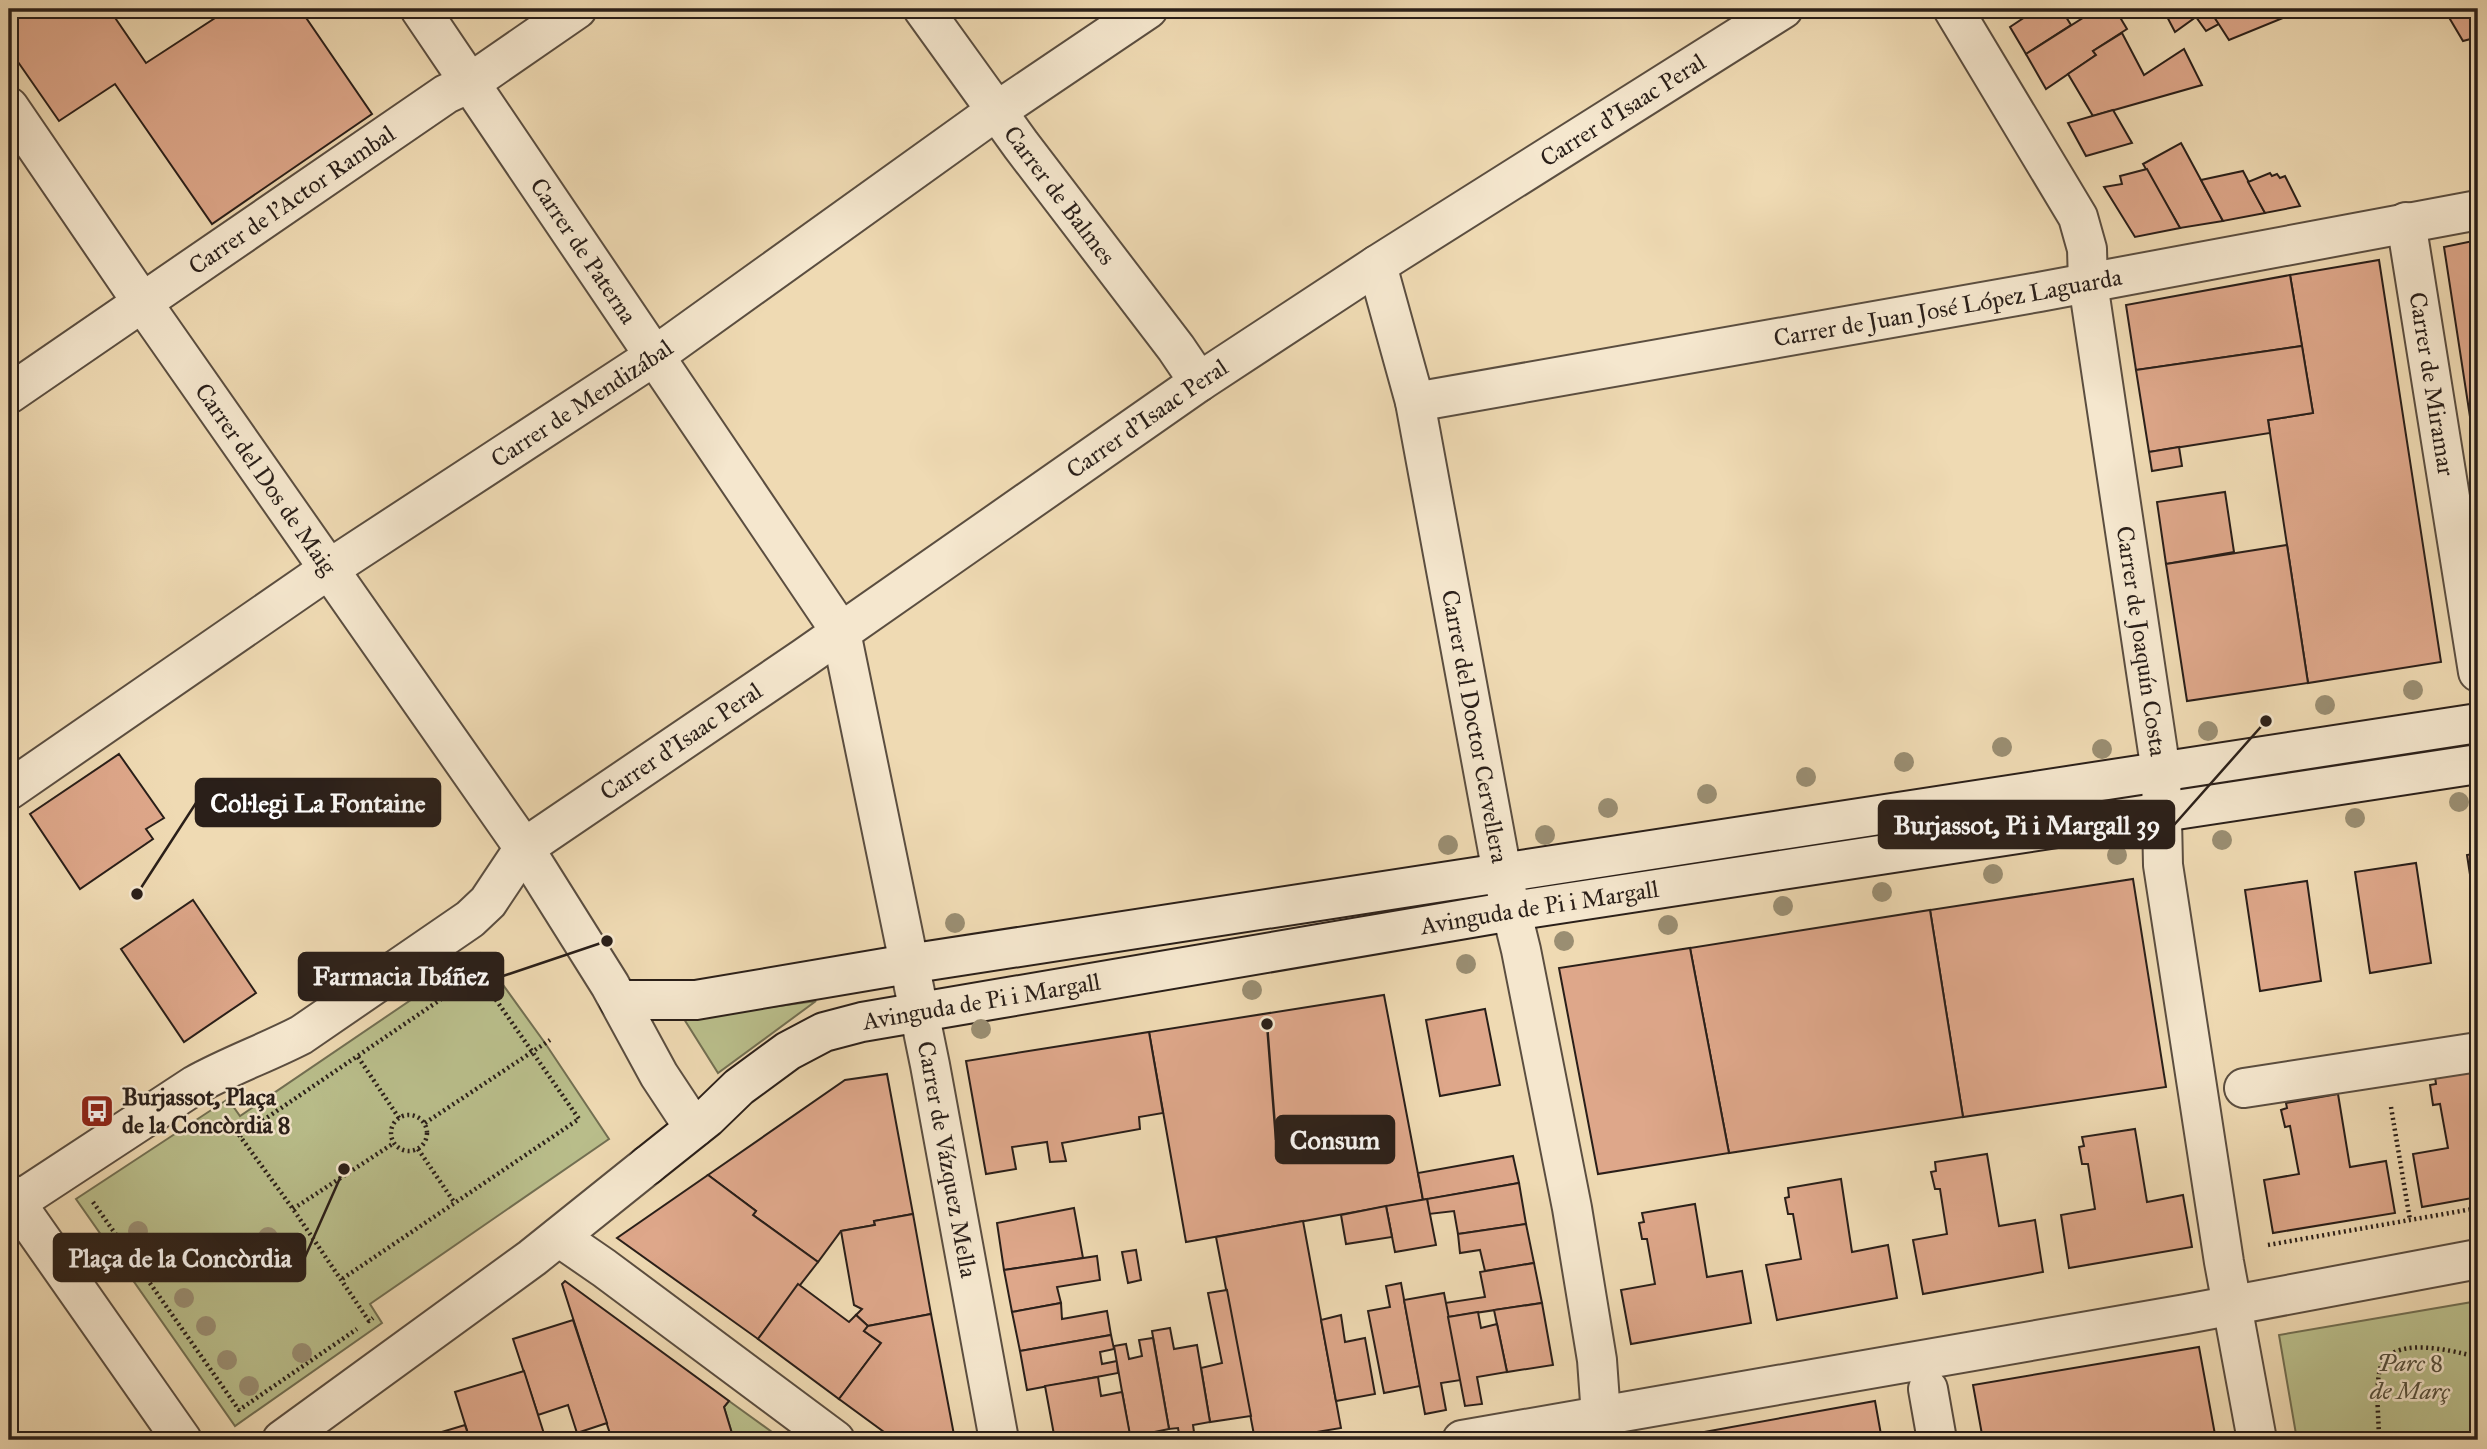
<svg xmlns="http://www.w3.org/2000/svg" width="2487" height="1449" font-family="'IM FELL Great Primer',serif">
  <rect width="100%" height="100%" fill="#efdab3"/>
  <filter id="stains"><feTurbulence type="fractalNoise" baseFrequency=".00286" numOctaves="4"/><feColorMatrix values="0 0 0 0 .2 0 0 0 0 .09 0 0 0 0 .02 0 0 0 .5 -.17"/></filter>
  <radialGradient id="worn" r=".72"><stop offset=".6" stop-color="#630" stop-opacity="0"/><stop offset="1" stop-color="#630" stop-opacity=".3"/></radialGradient>
  <g fill="#babf8c" stroke="#726f52" stroke-width="2">
    <path d="M480 953 545 1043 609 1139 370 1304 382 1323 235 1426 76 1199 228 1099 240 1116Z"/>
    <path d="M816 1001 718 1073 684 1019Z"/>
    <path d="M2478 1301V1440H2297L2279 1335Z"/>
    <path d="M729 1401 783 1440H734L724 1407Z"/>
  </g>
  <g fill="#dea78a" stroke="#2a1f19" stroke-width="2">
    <path d="M19 9H109L146 63 229 9H300L372 114 212 224 115 84 59 121 9 49V15Z"/>
    <path d="M2037 9H2061L2071 25 2026 54 2010 27Z"/>
    <path d="M2097 9H2115L2127 29 2093 51 2096 55 2046 89 2026 54Z"/>
    <path d="M2163 9H2209L2219 24 2206 31 2196 17 2175 32Z"/>
    <path d="M2209 9H2292L2295 13 2229 40Z"/>
    <path d="M2444 9H2478V37L2463 41Z"/>
    <path d="M2122 33 2144 75 2184 49 2202 85 2093 116 2068 74 2096 55 2093 51Z"/>
    <path d="M2113 110 2132 143 2086 156 2068 123Z"/>
    <path d="M2181 143 2201 180 2223 221 2180 228 2143 164Z"/>
    <path d="M2147 169 2180 228 2135 237 2104 187 2122 184 2120 176Z"/>
    <path d="M2243 171 2265 213 2223 221 2201 180Z"/>
    <path d="M2270 173 2272 176 2277 174 2280 178 2285 176 2300 206 2265 213 2248 182Z"/>
    <path d="M2478 240V469L2444 247Z"/>
    <path d="M2379 260 2441 662 2308 683 2268 420 2313 413 2290 275Z"/>
    <path d="M2290 275 2302 346 2136 370 2126 305Z"/>
    <path d="M2302 346 2313 413 2268 420 2270 433 2149 452 2136 370Z"/>
    <path d="M2179 447 2182 466 2152 471 2149 452Z"/>
    <path d="M2225 492 2234 552 2166 564 2157 502Z"/>
    <path d="M2287 545 2308 683 2187 701 2166 564Z"/>
    <path d="M119 754 164 818 146 829 153 839 80 889 30 814Z"/>
    <path d="M2478 853V927L2467 855Z"/>
    <path d="M2416 863 2431 963 2370 973 2355 872Z"/>
    <path d="M2133 879 2166 1087 1963 1117 1930 910Z"/>
    <path d="M2307 881 2321 981 2260 991 2245 890Z"/>
    <path d="M193 900 256 993 184 1042 121 949Z"/>
    <path d="M1930 910 1963 1117 1729 1153 1690 948Z"/>
    <path d="M1690 948 1729 1153 1598 1174 1559 968Z"/>
    <path d="M1384 995 1423 1200 1186 1242 1149 1032Z"/>
    <path d="M1485 1009 1500 1085 1440 1096 1426 1020Z"/>
    <path d="M1149 1032 1163 1113 1139 1117 1140 1129 1062 1143 1066 1161 1050 1162 1047 1142 1012 1147 1016 1169 986 1174 966 1061Z"/>
    <path d="M2478 1070V1197L2422 1207 2413 1154 2448 1148 2440 1104 2433 1105 2430 1085 2436 1084 2435 1077Z"/>
    <path d="M887 1074 913 1214 874 1221 875 1225 841 1231 818 1262 753 1215 756 1211 708 1175 845 1080Z"/>
    <path d="M2338 1094 2350 1167 2386 1161 2395 1213 2273 1233 2264 1180 2299 1174 2290 1126 2285 1127 2281 1110 2287 1108 2286 1103Z"/>
    <path d="M2135 1129 2147 1202 2183 1195 2192 1247 2069 1268 2061 1215 2095 1209 2088 1164H2082L2079 1147 2084 1146 2082 1137Z"/>
    <path d="M1987 1154 1999 1226 2035 1220 2043 1272 1923 1294 1913 1240 1947 1234 1940 1189H1935L1931 1172 1936 1171 1935 1162Z"/>
    <path d="M1513 1156 1519 1183 1423 1200 1418 1173Z"/>
    <path d="M708 1175 756 1211 753 1215 818 1262 758 1339 617 1238Z"/>
    <path d="M1841 1179 1852 1252 1888 1245 1897 1298 1777 1320 1766 1265 1801 1259 1793 1214H1788L1785 1198 1789 1197 1788 1188Z"/>
    <path d="M1519 1183 1526 1224 1458 1234 1454 1211 1429 1214 1427 1199Z"/>
    <path d="M1427 1199 1436 1245 1395 1252 1386 1206Z"/>
    <path d="M1695 1204 1707 1277 1742 1271 1751 1323 1631 1344 1621 1290 1655 1284 1647 1239H1642L1639 1223 1644 1222 1642 1213Z"/>
    <path d="M1386 1206 1392 1237 1346 1244 1341 1215Z"/>
    <path d="M1074 1208 1083 1258 1004 1270 997 1223Z"/>
    <path d="M913 1214 931 1314 868 1326 856 1315 862 1309 854 1305 841 1231 875 1225 874 1221Z"/>
    <path d="M1303 1221 1341 1428 1269 1440H1255L1216 1237Z"/>
    <path d="M1526 1224 1534 1263 1485 1271 1480 1250 1460 1253 1458 1234Z"/>
    <path d="M1136 1250 1141 1280 1128 1283 1122 1252Z"/>
    <path d="M1097 1256 1100 1280 1057 1287 1061 1303 1012 1312 1004 1270Z"/>
    <path d="M1534 1263 1542 1303 1448 1317 1445 1303 1485 1297 1480 1272Z"/>
    <path d="M565 1281 729 1401 724 1407 734 1440H612L562 1284Z"/>
    <path d="M1401 1283 1420 1386 1384 1393 1368 1311 1390 1307 1386 1286Z"/>
    <path d="M798 1284 849 1322 856 1315 868 1326 864 1331 881 1343 839 1399 758 1339Z"/>
    <path d="M1227 1290 1251 1416 1210 1422 1201 1368 1222 1363 1208 1293Z"/>
    <path d="M1444 1293 1461 1380 1441 1383 1446 1410 1425 1414 1404 1300Z"/>
    <path d="M1061 1303 1062 1319 1107 1311 1111 1335 1020 1351 1012 1312Z"/>
    <path d="M1542 1303 1553 1365 1507 1372 1494 1310Z"/>
    <path d="M1478 1312 1481 1328 1497 1324 1507 1372 1477 1377 1482 1404 1465 1406 1448 1317Z"/>
    <path d="M931 1314 955 1440H895L839 1399 881 1343 864 1331 868 1326Z"/>
    <path d="M1341 1315 1345 1342 1365 1338 1375 1394 1336 1401 1321 1320Z"/>
    <path d="M573 1320 607 1423 577 1433 568 1405 538 1415 513 1339Z"/>
    <path d="M1170 1328 1174 1349 1197 1345 1210 1422 1193 1425 1194 1432 1179 1434 1178 1428 1169 1429 1152 1331Z"/>
    <path d="M1111 1335 1114 1349 1100 1352 1102 1364 1117 1361 1118 1373 1027 1390 1020 1351Z"/>
    <path d="M1153 1338 1169 1429 1130 1437 1114 1346 1126 1344 1129 1359 1142 1356 1139 1340Z"/>
    <path d="M2199 1347 2216 1440H1983L1973 1385Z"/>
    <path d="M524 1371 546 1440H470L455 1392Z"/>
    <path d="M1098 1377 1101 1396 1122 1392 1131 1440H1055L1045 1386Z"/>
    <path d="M1875 1401 1882 1440H1660Z"/>
    <path d="M465 1425 470 1440H415Z"/>
  </g>
  <g fill="none" stroke-linecap="round" stroke-linejoin="round">
    <g stroke="#5b4e40" stroke-width="42">
      <g id="street">
        <path id="s1" d="M420 9 841 632 930 1065 999 1440"/>
        <path id="s2" d="M923 9 1021 145 1176 348 1199 382"/>
        <path id="s3" d="M1953 9 2078 217 2087 249 2088 283 2161 772 2163 865 2224 1262 2257 1440"/>
        <path id="s4" d="M9 107 142 302 524 848 610 985 659 1075 694 1128"/>
        <path id="s5" d="M2406 222 2478 672"/>
        <path id="s6" d="M1377 265 1415 402 1502 873 1521 950 1572 1208 1597 1360 1601 1416 1606 1440"/>
        <path id="s7" d="M9 394 446 94 470 83 577 9"/>
        <path id="s8" d="M1415 402 2039 292 2478 210"/>
        <path id="s9" d="M9 790 329 569 656 355 982 121 1148 9"/>
        <path d="M2244 1088 2478 1052"/>
        <path d="M9 1193 182 1440"/>
        <path id="s10" d="M9 1207 195 1085C229 1066 266 1053 301 1035L470 919 488 902 524 848 804 658 1199 382 1377 265 1783 9"/>
        <path d="M559 1237 604 1268 835 1440"/>
        <path d="M1928 1389 1937 1440"/>
        <path d="M282 1440 532 1258 648 1165"/>
        <path d="M1462 1440 2186 1314 2478 1259"/>
      </g>
    </g>
    <g stroke="#2a1f19" stroke-width="42">
      <g id="secondary">
        <path d="M619 1000H696L908 964 2478 723"/>
        <path id="s11" d="M648 1165 707 1118 739 1087 788 1051 824 1032 862 1022 1512 911 2478 764"/>
      </g>
    </g>
    <g stroke="#2a1f19" stroke-width="4.5" stroke-dasharray="2 3.5" stroke-linecap="butt">
      <path d="M358 1057 399 1118"/>
      <path d="M2391 1107 2410 1220"/>
      <circle cx="409" cy="1133" r="18"/>
      <path d="M226 1117 293 1209 369 1321 373 1318"/>
      <path d="M425 1123 550 1040"/>
      <path d="M240 1136 478 974 579 1119 342 1279"/>
      <path d="M418 1149 454 1202"/>
      <path d="M93 1202 239 1410 357 1329"/>
      <path d="M293 1209 394 1143"/>
      <path d="M2268 1245 2478 1208"/>
      <path d="M2379 1440C2379 1420 2375 1389 2380 1369 2389 1335 2450 1350 2473 1356L2478 1364"/>
      <path d="M2475 1440 2478 1433"/>
    </g>
    <use href="#street" stroke="#f5e7ce" stroke-width="38"/>
    <use href="#secondary" stroke="#f5e7ce" stroke-width="38"/>
  </g>
  <g fill="#9a8e72">
    <circle cx="2413" cy="690" r="10"/>
    <circle cx="2325" cy="705" r="10"/>
    <circle cx="2208" cy="731" r="10"/>
    <circle cx="2002" cy="747" r="10"/>
    <circle cx="2102" cy="749" r="10"/>
    <circle cx="1904" cy="762" r="10"/>
    <circle cx="1806" cy="777" r="10"/>
    <circle cx="1707" cy="794" r="10"/>
    <circle cx="2459" cy="802" r="10"/>
    <circle cx="1608" cy="808" r="10"/>
    <circle cx="2355" cy="818" r="10"/>
    <circle cx="1545" cy="835" r="10"/>
    <circle cx="2222" cy="840" r="10"/>
    <circle cx="1448" cy="845" r="10"/>
    <circle cx="2117" cy="855" r="10"/>
    <circle cx="1993" cy="874" r="10"/>
    <circle cx="1882" cy="892" r="10"/>
    <circle cx="1783" cy="906" r="10"/>
    <circle cx="955" cy="923" r="10"/>
    <circle cx="1668" cy="925" r="10"/>
    <circle cx="1564" cy="941" r="10"/>
    <circle cx="1466" cy="964" r="10"/>
    <circle cx="1252" cy="990" r="10"/>
    <circle cx="981" cy="1029" r="10"/>
    <circle cx="138" cy="1231" r="10"/>
    <circle cx="268" cy="1237" r="10"/>
    <circle cx="184" cy="1298" r="10"/>
    <circle cx="206" cy="1326" r="10"/>
    <circle cx="302" cy="1353" r="10"/>
    <circle cx="227" cy="1360" r="10"/>
    <circle cx="249" cy="1386" r="10"/>
  </g>
  <defs>
    <g id="bus-square" transform="scale(1.75)"><rect x="-9" y="-9" width="18" height="18" rx="4" fill="#8f2418" stroke="#f5e7ce"/><path d="M-5-6H5V4H4V6H2V4H-2V6H-4V4H-5ZM-3.5-4V0h7V-4ZM-3.5 1.2v1.5H-2V1.2ZM2 1.2v1.5H3.5V1.2Z" fill="#fff"/></g>
  </defs>
  <g fill-rule="evenodd">
    <use href="#bus-square" x="97" y="1111"/>
  </g>
  <g text-anchor="middle" dominant-baseline="central" stroke-width="5" stroke-linejoin="round" paint-order="stroke">
    <g font-size="24" fill="#2a1f19" stroke="#f5e7ce">
      <text stroke="none"><textPath href="#s10" startOffset="1958">Carrer d'Isaac Peral</textPath></text>
      <text stroke="none"><textPath href="#s2" startOffset="231">Carrer de Balmes</textPath></text>
      <text stroke="none"><textPath href="#s7" startOffset="343">Carrer de l'Actor Rambal</textPath></text>
      <text stroke="none"><textPath href="#s1" startOffset="292">Carrer de Paterna</textPath></text>
      <text stroke="none"><textPath href="#s8" startOffset="541">Carrer de Juan José López Laguarda</textPath></text>
      <text stroke="none"><textPath href="#s5" startOffset="164">Carrer de Miramar</textPath></text>
      <text stroke="none"><textPath href="#s9" startOffset="691">Carrer de Mendizábal</textPath></text>
      <text stroke="none"><textPath href="#s10" startOffset="1391">Carrer d'Isaac Peral</textPath></text>
      <text stroke="none"><textPath href="#s4" startOffset="452">Carrer del Dos de Maig</textPath></text>
      <text stroke="none"><textPath href="#s3" startOffset="672">Carrer de Joaquín Costa</textPath></text>
      <text stroke="none"><textPath href="#s6" startOffset="472">Carrer del Doctor Cervellera</textPath></text>
      <text stroke="none"><textPath href="#s10" startOffset="824">Carrer d'Isaac Peral</textPath></text>
      <text stroke="none"><textPath href="#s11" startOffset="948">Avinguda de Pi i Margall</textPath></text>
      <text stroke="none"><textPath href="#s11" startOffset="382">Avinguda de Pi i Margall</textPath></text>
      <text stroke="none"><textPath href="#s1" startOffset="1290">Carrer de Vázquez Mella</textPath></text>
    </g>
    <g font-size="24" font-weight="bold" fill="#2a1f19" stroke="#f5e7ce" text-anchor="start">
      <text x="122" y="1097">Burjassot, Plaça<tspan x="122" dy="28">de la Concòrdia 8</tspan></text>
    </g>
    <g font-size="24" font-style="italic" fill="#554f3c" stroke="#f5e7ce">
      <text x="2410" y="1363">Parc 8<tspan x="2410" dy="28">de Març</tspan></text>
    </g>
  </g>
  <path fill="none" stroke="#2a1f19" stroke-width="2.5" d="M137 894L196 803M2266 721L2174 825M607 941L503 976M1267 1024L1276 1140M344 1169L305 1257"/>
  <g fill="#2a1f19" stroke="#f5e7ce" stroke-width="2.5">
    <circle cx="137" cy="894" r="7"/>
    <circle cx="2266" cy="721" r="7"/>
    <circle cx="607" cy="941" r="7"/>
    <circle cx="1267" cy="1024" r="7"/>
    <circle cx="344" cy="1169" r="7"/>
  </g>
  <g fill="#2a1f19" stroke="#2a1f19" stroke-width="2.5">
    <rect x="196" y="779" width="244" height="47" rx="7"/>
    <rect x="1879" y="801" width="295" height="47" rx="7"/>
    <rect x="299" y="953" width="204" height="47" rx="7"/>
    <rect x="1276" y="1116" width="118" height="47" rx="7"/>
    <rect x="54" y="1234" width="251" height="47" rx="7"/>
  </g>
  <g font-size="26" text-anchor="middle" font-weight="bold" fill="#fff">
    <text x="318" y="812">Col·legi La Fontaine</text>
    <text x="2027" y="834">Burjassot, Pi i Margall 39</text>
    <text x="401" y="985">Farmacia Ibáñez</text>
    <text x="1335" y="1149">Consum</text>
    <text x="180" y="1267">Plaça de la Concòrdia</text>
  </g>
  <rect width="2487" height="1449" fill="none" stroke="#efdab3" stroke-width="35"/>
  <rect x="10" y="10" width="2466" height="1428" fill="none" stroke="#2a1f19" stroke-width="3.5"/>
  <rect x="18" y="18" width="2452" height="1414" fill="none" stroke="#2a1f19" stroke-width="2"/>
  <rect width="100%" height="100%" filter="url(#stains)"/>
  <rect width="100%" height="100%" fill="url(#worn)"/>
</svg>
